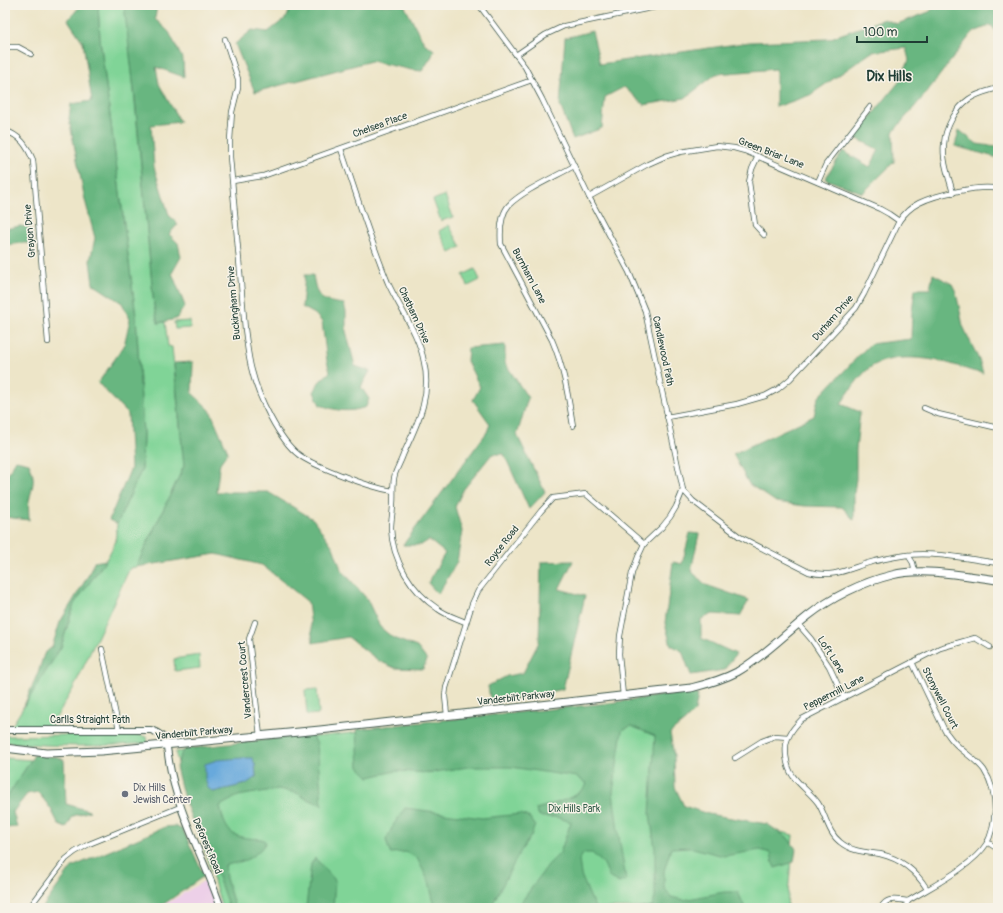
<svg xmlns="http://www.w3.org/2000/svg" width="1003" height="913" font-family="Pangolin,sans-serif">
  <rect width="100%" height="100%" fill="#f7f3e8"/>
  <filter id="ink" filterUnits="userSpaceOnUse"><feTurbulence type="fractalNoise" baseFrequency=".025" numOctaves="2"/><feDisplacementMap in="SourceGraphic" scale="8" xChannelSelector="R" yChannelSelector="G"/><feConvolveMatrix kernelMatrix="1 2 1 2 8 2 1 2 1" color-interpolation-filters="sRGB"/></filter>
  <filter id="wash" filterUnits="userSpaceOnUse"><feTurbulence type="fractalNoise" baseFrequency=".012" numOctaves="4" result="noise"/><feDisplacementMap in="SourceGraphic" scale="16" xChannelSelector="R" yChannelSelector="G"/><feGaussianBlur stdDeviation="0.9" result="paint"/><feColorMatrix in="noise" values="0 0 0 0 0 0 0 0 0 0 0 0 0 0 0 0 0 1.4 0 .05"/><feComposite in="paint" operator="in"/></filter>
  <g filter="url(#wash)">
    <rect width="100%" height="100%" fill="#ede5c8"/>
    <path fill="#edd0e8" d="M207 879 222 908H159Z"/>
    <g fill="#80d497" stroke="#508866">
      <path d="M98 5H126L154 306 158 323 165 322 168 346 172 347 184 466 136 567 130 568 73 689 51 726 28 728 11 727 61 647 74 604 106 560 115 543 117 524 142 468 143 433 136 316 100 39Z"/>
      <path d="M445 195 453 217 441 221 433 200Z"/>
      <path d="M449 225 461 247 450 253 439 231Z"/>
      <path d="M475 269 480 280 468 286 463 275Z"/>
      <path d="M190 321 191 328 175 329 174 322Z"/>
      <path d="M199 655 200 668 175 671 174 659Z"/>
      <path d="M317 689 319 714 307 715 305 690Z"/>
      <path d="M686 697 664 724 674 806 793 835 787 908H222L175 752Z"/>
      <path d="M118 734 139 735 147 737 148 743C100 747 53 747 5 742V735L10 736Z"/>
      <path d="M5 758 31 760 5 806Z"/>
    </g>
    <g fill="#68b680" stroke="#447a5a" fill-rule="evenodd">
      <path d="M81 5H98L100 39 136 316 143 434 142 469 117 524 109 520 131 468 128 414 98 383 124 346 130 319 122 303 93 284 90 261 95 238 85 200 69 119 71 104 92 101 83 42 68 20Z"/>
      <path d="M124 5H157L155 19 169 32 183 60 184 77 156 67 159 84 180 122 151 125 154 167 169 215 178 224 169 234 178 243 181 257 172 273 185 306 176 319 158 323 154 306 135 98Z"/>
      <path d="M291 5H404L424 43 434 50 432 56 422 71 412 70 371 61 255 92 235 44 252 30 268 32 287 17Z"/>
      <path d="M937 5H998V34L991 25 972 33 923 97 893 132 894 162 863 193 825 179 843 151 870 167 879 150 854 137 899 82 909 60 906 48 872 52 810 95 776 107V69L716 74 685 98 644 105 624 87 605 97 602 128 573 139 560 105 565 38 592 31 600 64 750 42 828 39 884 19 897 24 929 12Z"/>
      <path d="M959 130 977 144 998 147V158L955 146Z"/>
      <path d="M20 226 31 228 34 243H23L5 245V229Z"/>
      <path d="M933 274 952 284 956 292 963 326 979 360 983 373C971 372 962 367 951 364 927 357 884 352 865 372 856 381 848 393 841 404L860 412 856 449V479L854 493V520L842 507 805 506 776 502 749 484 733 454 814 416 818 398 870 344 911 339 912 311 915 289H930Z"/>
      <path d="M305 275H313C317 299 320 301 344 304L346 312V331L355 366 370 371 361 387 369 399 366 407C348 413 338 411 320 405L314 392 319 382 330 372 327 361 322 322 315 314 302 307Z"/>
      <path d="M505 345V363L528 398 517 435 545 492 529 509 504 454H492L463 490 455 507 462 531 457 562 438 594 428 583 445 553 429 540 421 545H403L487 432 490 424 473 400 480 387 467 361 468 348Z"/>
      <path d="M193 362 192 393 210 410 228 452 220 463 216 492H268L313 519 333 547 341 569 367 599 380 627 393 638 417 647 427 660 423 669 395 668 379 661 348 637 313 643 308 602 262 565 216 554 136 567 184 466 174 363Z"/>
      <path d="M16 460 29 463C36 480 33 484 29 501 28 506 29 514 29 520L5 517V479Z"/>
      <path d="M690 533 699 534 691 571 706 585 749 600 740 616 713 614 701 619V638L736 654 724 670 691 675 682 651 671 645 665 623 673 562 682 564Z"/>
      <path d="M106 560 74 604 61 647 23 708 39 670 44 654 52 647 60 622 91 571 94 562Z"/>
      <path d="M573 561 559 589 585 596 563 689 491 704 488 686 507 676 523 673 539 642 541 562Z"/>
      <path d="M688 692 698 695 695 711 686 720 670 733 674 756 675 787 684 806 708 814 767 824 788 838 796 849 794 862 775 868 773 863 771 853 760 850 724 856 689 847 671 848 664 871V887L671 897 684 900 724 892H738L745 908H640L652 907 655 898V849L650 814 655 736 631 726 622 730 613 792 618 831 626 880 619 883 610 878 604 864 592 853H584L579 860 581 875 595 908H517L548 865 560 853 571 822 556 817H542L537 814 536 809C552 804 579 798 587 784L577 777 511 767H468L428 773 396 771 369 777 359 767 357 729 609 703Z"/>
      <path d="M307 735H312L317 744 322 805 305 798 297 793 278 789 238 796 220 806C226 836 234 838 262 839L266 842C255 859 243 862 225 865L226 878 235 908H229L213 863 194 825 184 799 176 767 181 754 185 749ZM255 764 256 777C244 786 228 788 213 792Z"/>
      <path d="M34 755 58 757 64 760 66 804 90 811 73 816 66 828 59 825 51 809 38 792 27 794 13 812 17 827 5 828V800L31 760Z"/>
      <path d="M405 808 482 818 521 814 530 818 535 825 531 836 520 852 494 901 492 908H435L429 882 417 858 405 852 390 853 386 840 394 824Z"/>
      <path d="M175 826 183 830 204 876 158 908H42L72 867 165 827Z"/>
      <path d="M315 858 335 880 333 908H306L311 864Z"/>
    </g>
    <path fill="#68a9dc" stroke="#447388" d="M242 758H252L255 764 256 777 246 784 213 792 208 788 205 779V764L217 760Z"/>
  </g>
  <g filter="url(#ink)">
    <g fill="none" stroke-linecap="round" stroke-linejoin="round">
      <g stroke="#3e564a" stroke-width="6">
        <g id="minor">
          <path d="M479 5 525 67 542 99 589 197 629 272 645 311 683 490 693 501 740 537 809 572C832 578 846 570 868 563 881 559 894 557 907 555 937 552 968 559 998 563"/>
          <path d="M225 39 238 79V88L232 112 230 140V157L245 329C247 343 248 357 252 371 258 396 279 440 299 455 311 464 327 469 341 475 358 482 374 488 393 491"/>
          <path d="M5 47H18L31 54"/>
          <path d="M516 55 545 35 564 26 665 5"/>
          <path d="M5 131C20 135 27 146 33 160L48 342"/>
          <path d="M341 149C356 193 370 239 388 283 400 309 419 334 424 362 432 397 417 424 403 455 401 461 397 468 395 474 392 484 394 494 393 504 393 512 391 520 391 528 392 560 412 592 438 609 446 615 456 618 465 622"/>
          <path d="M758 156 752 169 749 182 755 225 764 235"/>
          <path d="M233 181 263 176 532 80"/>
          <path d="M818 182 826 164 870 107"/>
          <path d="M953 193C949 178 942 160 944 144 945 128 956 108 969 99 978 93 988 91 998 88"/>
          <path d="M589 197 648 164 666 156 680 152 717 146 734 148 745 151 880 209 889 214 899 221"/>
          <path d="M924 408 938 414 998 428"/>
          <path d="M667 417 737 404 765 396 778 389 790 379 856 308 864 294 899 221C904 214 911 207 919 203 935 195 981 184 998 189"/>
          <path d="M573 426C568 395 564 368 552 340L501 244C500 231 500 215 509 205 524 190 555 177 574 166"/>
          <path d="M908 555 913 563 915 572"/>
          <path d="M255 622 249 639 260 736"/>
          <path d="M798 624 811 639 829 666 844 698"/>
          <path d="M102 649 119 730"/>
          <path d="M623 696 619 654 620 636 632 573 638 557 644 544 662 527 670 517 676 507 683 490"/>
          <path d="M447 715 445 696 446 688 472 604 478 591 541 511 553 498 586 494 644 544"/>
          <path d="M735 758 762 741 775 736 788 737"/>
          <path d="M987 842 998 849"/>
          <path d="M927 889C916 871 902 859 880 854 866 852 852 852 840 842 828 833 826 815 818 803 811 793 800 786 793 776 786 767 783 746 789 736 792 729 797 724 802 719L940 648 975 638 990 647"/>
          <path d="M29 908 66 859 75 852 89 844 180 807"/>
          <path d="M881 908C887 896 897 900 908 901"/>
          <path d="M905 908 908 901C932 886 972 867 987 843 992 834 994 821 995 811 995 796 992 782 984 770 975 758 962 752 953 741 950 738 948 734 945 731L912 662"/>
        </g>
      </g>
      <g stroke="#3e564a" stroke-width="8">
        <path id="tertiary" d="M5 730H151C169 737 166 744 169 761 177 813 205 859 221 908"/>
      </g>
      <g stroke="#3e564a" stroke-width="9">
        <path id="secondary" d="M5 748 46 753 101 751 320 730 691 688C707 684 722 680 737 672 763 657 784 635 808 616 832 597 863 582 892 575 923 567 966 576 998 580"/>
      </g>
      <use href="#minor" stroke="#fff" stroke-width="4.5"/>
      <use href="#tertiary" stroke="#fff" stroke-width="6"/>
      <use href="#secondary" stroke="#fff" stroke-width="7"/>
    </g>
  </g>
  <circle fill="#6b7280" stroke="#f7f3e8" stroke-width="1.5" cx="125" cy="794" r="4"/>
  <g text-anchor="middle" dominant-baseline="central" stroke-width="3" stroke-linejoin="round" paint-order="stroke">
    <g font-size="10" fill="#1f3d34" stroke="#f7f3e8">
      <text transform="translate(380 125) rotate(-20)">Chelsea Place</text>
      <text transform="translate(771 153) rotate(21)">Green Briar Lane</text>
      <text transform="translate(30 231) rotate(-95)">Grayon Drive</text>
      <text transform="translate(529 276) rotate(62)">Burnham Lane</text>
      <text transform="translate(234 303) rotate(-95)">Buckingham Drive</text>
      <text transform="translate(414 315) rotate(65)">Chatham Drive</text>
      <text transform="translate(833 318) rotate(-49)">Durham Drive</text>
      <text transform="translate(663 351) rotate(78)">Candlewood Path</text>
      <text transform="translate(502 546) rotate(-52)">Royce Road</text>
      <text transform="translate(831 655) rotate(58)">Loft Lane</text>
      <text transform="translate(245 680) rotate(-95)">Vandercrest Court</text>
      <text transform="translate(834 693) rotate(-27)">Peppermill Lane</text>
      <text transform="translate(516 698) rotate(-6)">Vanderbilt Parkway</text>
      <text transform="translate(940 698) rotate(63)">Stonywell Court</text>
      <text x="90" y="720">Carlls Straight Path</text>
      <text transform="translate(194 733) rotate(-5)">Vanderbilt Parkway</text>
      <text transform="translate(207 846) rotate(67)">Deforest Road</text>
    </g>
    <g font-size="10" fill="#5b616d" stroke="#f7f3e8" text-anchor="start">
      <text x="133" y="788">Dix Hills<tspan x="133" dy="12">Jewish Center</tspan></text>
    </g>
    <g font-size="10" fill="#325b48" stroke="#f7f3e8">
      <text x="574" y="809">Dix Hills Park</text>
    </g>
    <g font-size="14" font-weight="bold" fill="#1f3d34" stroke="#f7f3e8">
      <text x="889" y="76">Dix Hills</text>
    </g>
  </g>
  <rect width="1003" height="913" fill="none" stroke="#f7f3e8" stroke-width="20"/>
  <path d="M857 36v6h70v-6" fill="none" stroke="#1f3d34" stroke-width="2"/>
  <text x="863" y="36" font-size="12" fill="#1f3d34" stroke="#f7f3e8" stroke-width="3" paint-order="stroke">100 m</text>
</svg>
